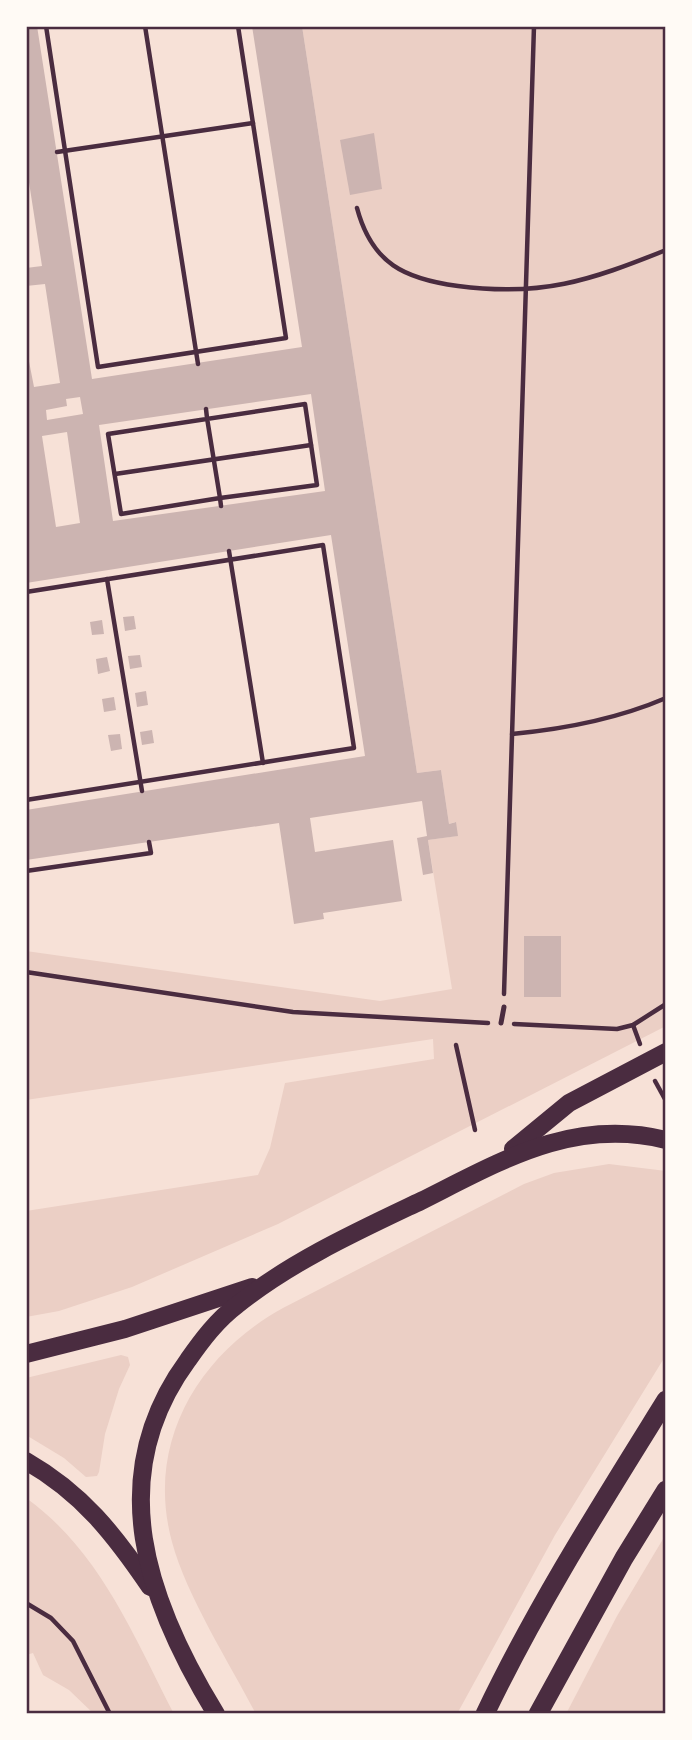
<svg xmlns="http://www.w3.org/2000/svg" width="692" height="1740" font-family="'Exo 2',sans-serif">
  <rect width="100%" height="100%" fill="#f7e1d7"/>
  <g fill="#ebcfc5">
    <path d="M302 26H666V1026L278 1224 132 1287 59 1311 26 1317V1211L258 1175 270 1148 285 1083 434 1059 433 1039 26 1100V951L380 1001 452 989 428 840 457 836 455 822 449 824 441 770 417 773Z"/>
    <path d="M609 1164 666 1171V1355L555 1535 457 1714H256C230 1664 186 1595 172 1542 145 1443 198 1355 283 1308L524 1184 554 1173Z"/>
    <path d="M121 1355 128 1357 130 1365 119 1389 105 1434 99 1472 97 1476 86 1477 64 1458 26 1435V1378Z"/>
    <path d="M26 1498C100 1551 133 1635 174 1714H94L69 1690 43 1675 33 1653 26 1655Z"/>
    <path d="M666 1534V1714H566L617 1616Z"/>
  </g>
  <g fill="#ccb4b1" fill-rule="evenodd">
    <path d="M26 26H37L92 379 302 347 252 26H302L417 773 441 770 449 824 456 822 458 836 428 840 433 873 423 875 417 838 427 836 422 801 310 818 315 852 393 840 402 901 323 913 324 919 294 924 279 823 26 860V810L365 756 331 535 26 583V346L34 387 60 383 45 284 26 286V268L42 266 26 163ZM311 394 325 491 113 521 99 425ZM80 397 83 414 47 420 46 410 67 406 66 399ZM67 432 80 523 56 527 42 436Z"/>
    <path d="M374 133 382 189 350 195 340 140Z"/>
    <path d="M134 616 136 629 125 631 123 617Z"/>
    <path d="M102 620 104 634 92 635 90 622Z"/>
    <path d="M140 655 142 667 130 669 128 656Z"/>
    <path d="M107 657 110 671 98 674 96 659Z"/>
    <path d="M146 691 148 705 137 707 135 693Z"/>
    <path d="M114 697 116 710 104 712 102 699Z"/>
    <path d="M152 730 154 743 142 745 140 732Z"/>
    <path d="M120 734 122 749 111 751 108 735Z"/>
    <rect x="524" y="936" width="37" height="61"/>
  </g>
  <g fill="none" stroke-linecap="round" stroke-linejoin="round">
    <g stroke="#4a2c40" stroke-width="4.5">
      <path d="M46 26 98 367 286 338 238 26"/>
      <path d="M145 26 198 364"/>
      <path d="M57 152 253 123"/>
      <path d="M357 208C372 264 405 279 458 286 541 297 589 281 666 250"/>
      <path d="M206 409 207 418 220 498 121 514 108 434 305 404 317 485 220 498 221 506"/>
      <path d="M115 474 311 445"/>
      <path d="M229 551 263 763"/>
      <path d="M107 579 142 791"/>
      <path d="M26 592 323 545 354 748 26 800"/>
      <path d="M512 734C565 729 617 719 666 698"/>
      <path d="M26 871 151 853 149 842"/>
      <path d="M26 972 293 1012 488 1023"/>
      <path d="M504 994 534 26"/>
      <path d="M514 1024 617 1029 633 1025 666 1004"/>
      <path d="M633 1025 640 1044"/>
      <path d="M456 1045 475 1130"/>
      <path d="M655 1081 666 1101"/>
      <path d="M26 1520V1528"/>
      <path d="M26 1603 51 1618 73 1641 110 1714"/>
    </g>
    <path stroke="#4a2c40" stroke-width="5" d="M501 1023 504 1007"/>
    <g stroke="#4a2c40" stroke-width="18">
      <path d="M513 1149 569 1103 666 1052"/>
      <path d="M26 1354 125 1329 252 1287"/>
      <path d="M26 1461C82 1493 114 1534 150 1587"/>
      <path d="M216 1714C147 1601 102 1477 188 1360 202 1340 217 1320 237 1305 292 1261 358 1231 421 1201 501 1161 573 1117 666 1140"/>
    </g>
    <g stroke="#4a2c40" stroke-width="19">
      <path d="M485 1714C537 1605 602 1503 666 1400"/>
      <path d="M538 1714 624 1558 666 1490"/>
    </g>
  </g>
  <rect width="692" height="1740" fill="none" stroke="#fffaf5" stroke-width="56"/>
  <rect x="28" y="28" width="636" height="1684" fill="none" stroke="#4a2c40" stroke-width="2.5"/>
</svg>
